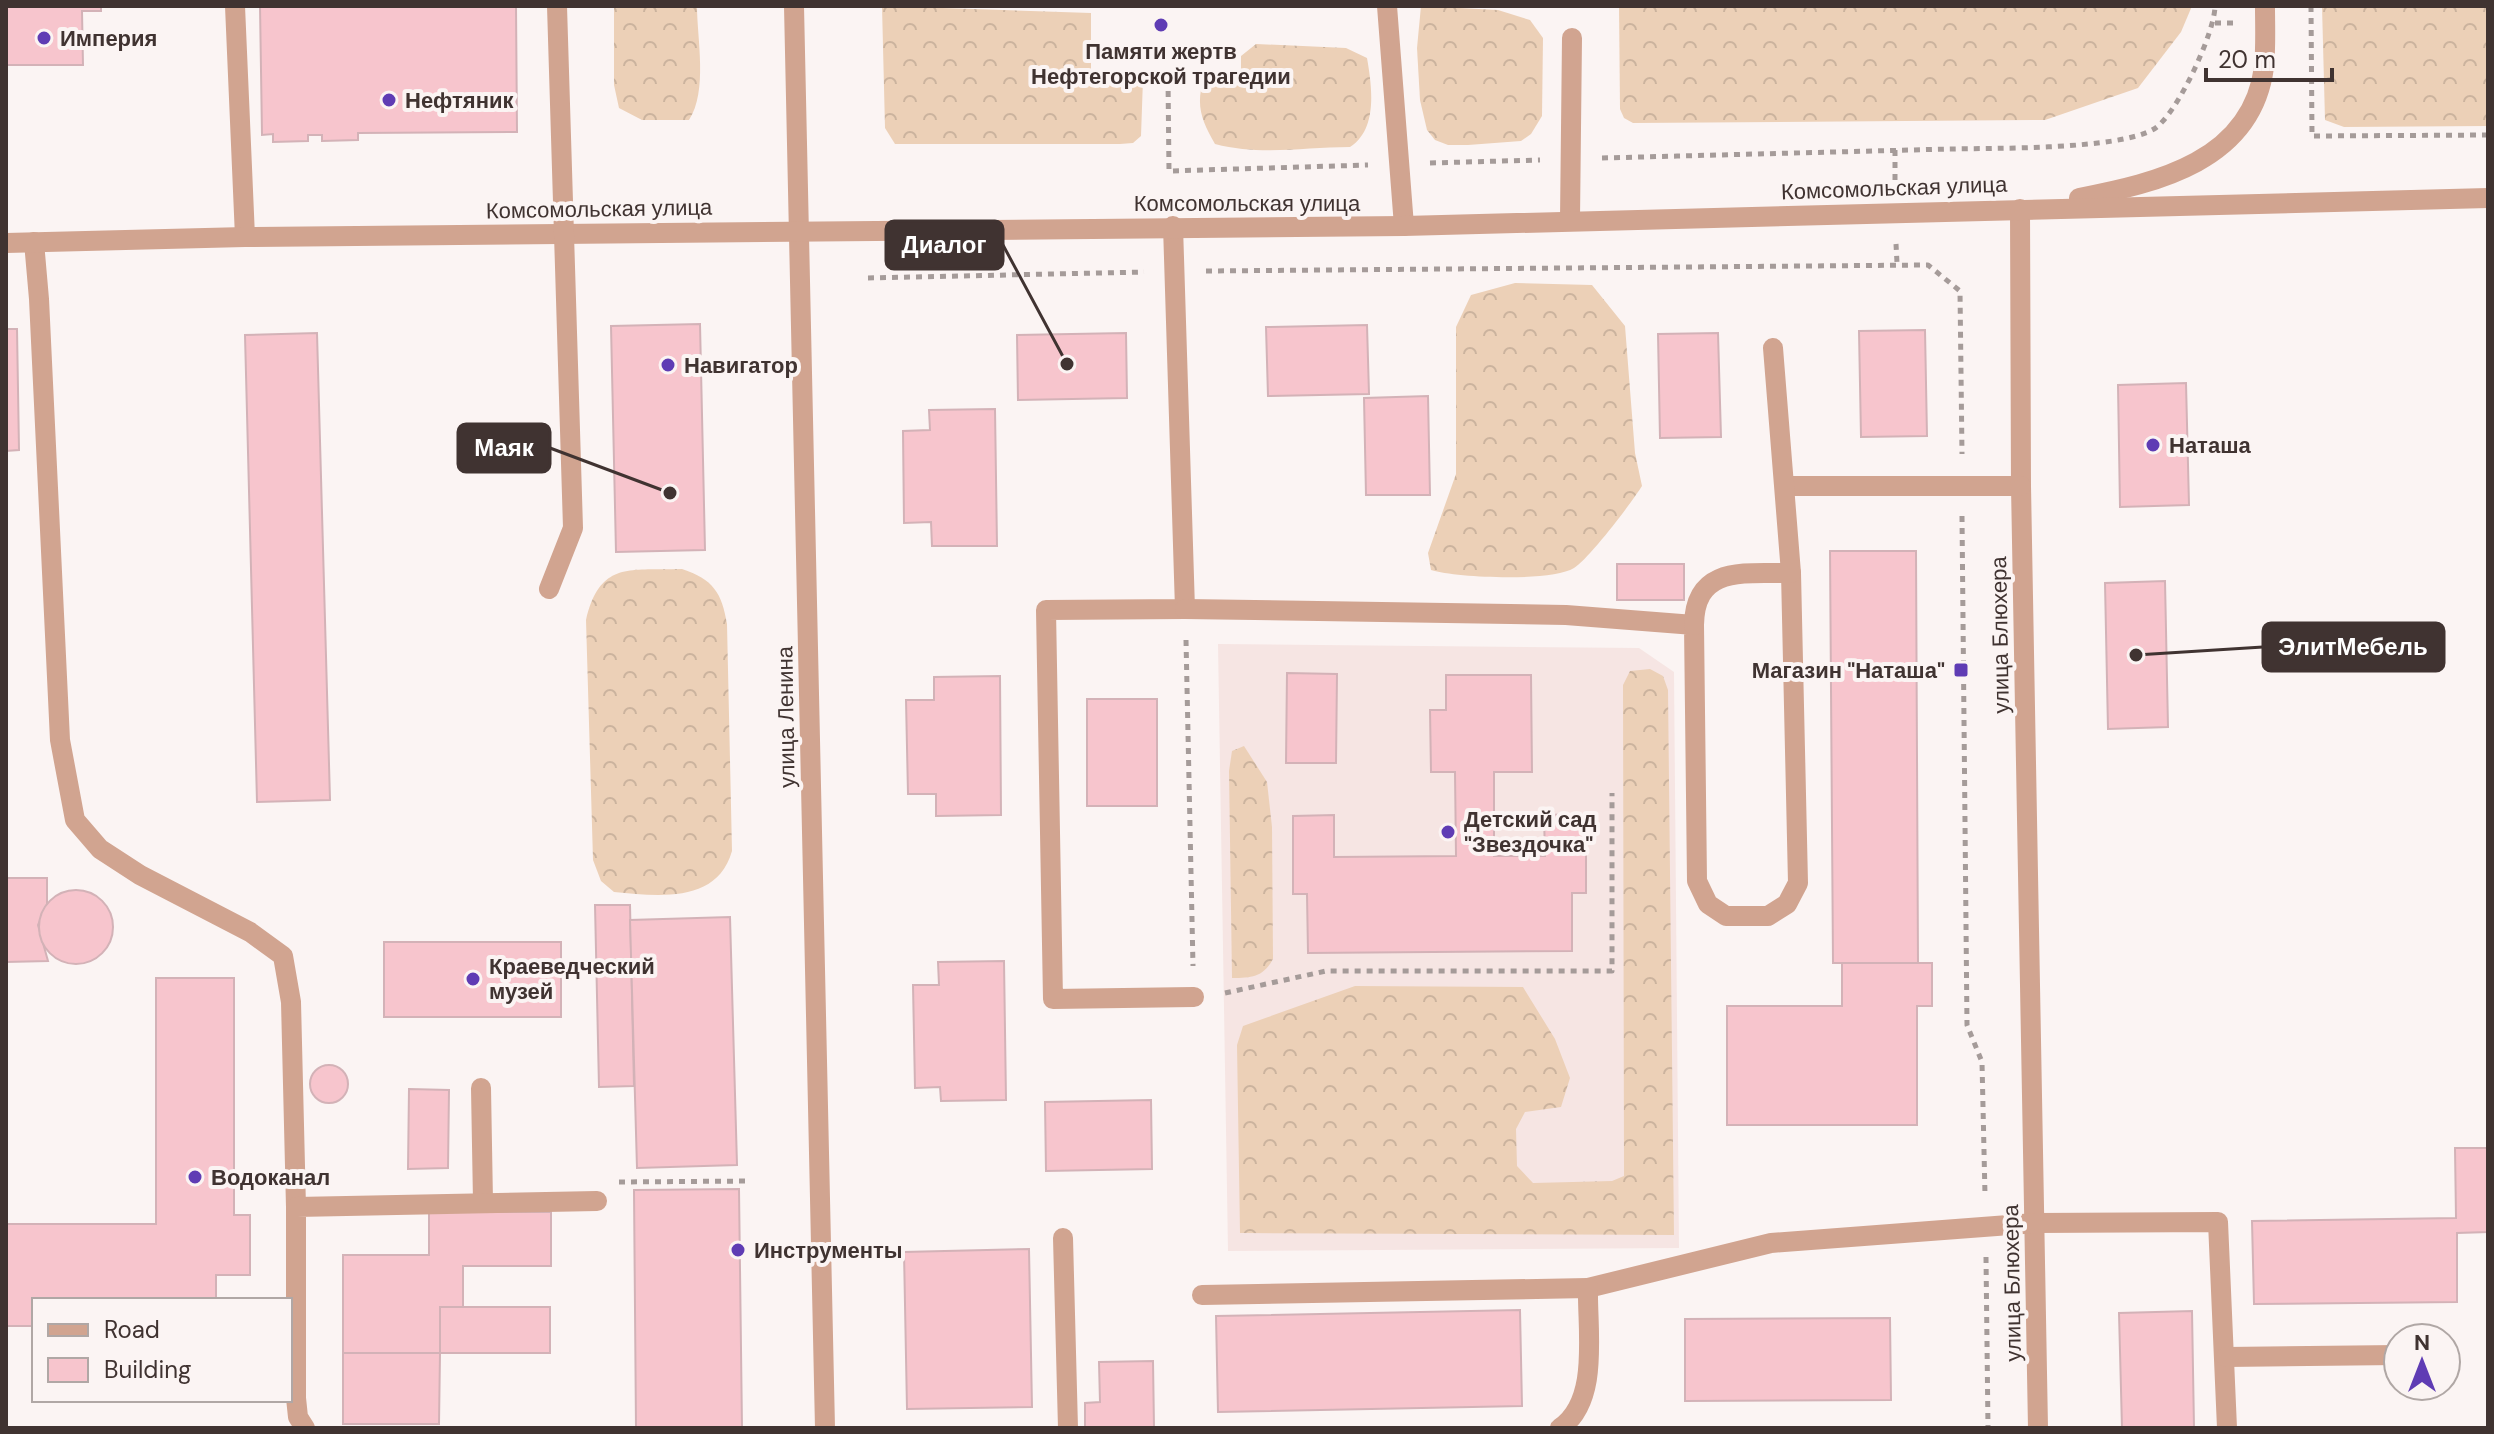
<svg xmlns="http://www.w3.org/2000/svg" width="2494" height="1434" font-family="'DM Sans',sans-serif">
  <defs>
    <pattern id="forest-crowns" width="20" height="18" patternUnits="userSpaceOnUse" patternTransform="scale(2)"><rect width="20" height="18" fill="#ecd0b7"/><path d="M2 6a3 3 0 1 1 6 0M12 15a3 3 0 1 1 6 0" fill="none" stroke="#cbb39e"/></pattern>
  </defs>
  <rect width="100%" height="100%" fill="#fbf4f3"/>
  <path fill="#f6e5e3" d="M1218 644 1639 648 1674 672 1679 1248 1228 1251Z"/>
  <g fill="url(#forest-crowns)">
    <path d="M614 6H697C697 39 708 91 689 120H642L619 108 614 85Z"/>
    <path d="M882 6 1091 13V79H1143L1141 136 1133 143 1120 144H895L885 128Z"/>
    <path d="M1421 6 1498 10 1530 20 1543 38 1542 116 1531 134 1521 141 1468 145H1448L1435 140 1427 130 1420 100 1417 48Z"/>
    <path d="M1619 6H2192L2181 32 2138 88 2045 120 1633 123 1624 118 1620 109Z"/>
    <path d="M2322 6H2488V126L2344 127 2325 120Z"/>
    <path d="M1256 44 1346 48 1367 58C1372 87 1378 129 1350 147 1304 147 1261 156 1215 144 1202 121 1195 105 1204 79H1241V56Z"/>
    <path d="M1515 283 1592 285 1625 326 1635 453 1642 486C1632 502 1589 559 1574 568 1551 582 1458 578 1431 570L1428 553 1456 474V327L1471 295Z"/>
    <path d="M682 569C713 579 722 593 727 624L732 851C717 904 658 896 614 892L601 881 593 860 586 620C600 560 631 571 682 569Z"/>
    <path d="M1650 669 1663 676 1668 690 1674 1235 1240 1233 1237 1045 1243 1026 1355 986 1523 987 1555 1039 1570 1078 1561 1107 1525 1112 1516 1129 1517 1166 1533 1183 1612 1181 1624 1176 1623 685 1630 671Z"/>
    <path d="M1244 746 1267 782 1272 827 1273 959C1263 977 1252 978 1232 978L1229 771 1232 751Z"/>
  </g>
  <g fill="#f7c5cd" stroke="#d3b2b7" stroke-width="2">
    <path d="M6 6H101V11H82L83 65H6Z"/>
    <path d="M260 6H516L517 132 358 133V140L322 141V135H308V141L273 142V134L262 135Z"/>
    <path d="M700 324 705 550 616 552 611 326Z"/>
    <path d="M1367 325 1369 394 1268 396 1266 327Z"/>
    <path d="M6 329H17L19 450 6 451Z"/>
    <path d="M1925 330 1927 436 1861 437 1859 331Z"/>
    <path d="M317 333 330 800 257 802 245 335Z"/>
    <path d="M1126 333 1127 398 1018 400 1017 335Z"/>
    <path d="M1718 333 1721 437 1660 438 1658 334Z"/>
    <path d="M2186 383 2189 505 2120 507 2118 385Z"/>
    <path d="M1428 396 1430 495H1366L1364 398Z"/>
    <path d="M995 409 997 546H932L931 522 904 523 903 431 930 430 929 410Z"/>
    <path d="M1830 551H1916L1918 963H1833Z"/>
    <rect x="1617" y="564" width="67" height="36"/>
    <path d="M2165 581 2168 727 2108 729 2105 583Z"/>
    <path d="M1287 673 1337 674 1336 763H1286Z"/>
    <path d="M1446 675H1531L1532 772H1494V856H1545L1544 815 1586 814V893H1572V951L1308 953 1307 894H1293V816L1334 815V857L1456 856 1455 772H1431L1430 710H1446Z"/>
    <path d="M1000 676 1001 815 936 816V794H908L906 700H934V677Z"/>
    <rect x="1087" y="699" width="70" height="107"/>
    <path d="M6 878H47V904L38 925 48 961 6 962Z"/>
    <circle cx="76" cy="927" r="37"/>
    <path d="M595 905H630L634 1086 599 1087Z"/>
    <path d="M730 917 737 1165 637 1168 630 920Z"/>
    <rect x="384" y="942" width="177" height="75"/>
    <path d="M1004 961 1006 1100 941 1101 940 1087 915 1088 913 985H939L938 962Z"/>
    <path d="M1842 963H1932V1006H1917V1125H1727V1006H1842Z"/>
    <path d="M156 978H234V1215H250V1275H216V1300H34V1326H6V1224H156Z"/>
    <circle cx="329" cy="1084" r="19"/>
    <path d="M409 1089 449 1090 448 1168 408 1169Z"/>
    <path d="M1151 1100 1152 1169 1046 1171 1045 1102Z"/>
    <path d="M2455 1148H2488V1232L2457 1233V1302L2254 1304 2252 1221 2456 1218Z"/>
    <path d="M739 1189 742 1428H636L634 1190Z"/>
    <path d="M429 1212H551V1266H463V1307H440V1353H343V1255H429Z"/>
    <path d="M1029 1249 1032 1407 907 1409 904 1252Z"/>
    <rect x="440" y="1307" width="110" height="46"/>
    <path d="M1520 1310 1522 1406 1218 1412 1216 1316Z"/>
    <path d="M2192 1311 2194 1428H2122L2119 1313Z"/>
    <path d="M1890 1318 1891 1400 1685 1401V1319Z"/>
    <path d="M343 1353H440L439 1424H343Z"/>
    <path d="M1153 1361 1154 1428H1085V1403L1100 1402 1099 1362Z"/>
  </g>
  <g fill="none" stroke-linecap="round" stroke-linejoin="round">
    <g stroke="#a59b99" stroke-width="5" stroke-dasharray="6 6" stroke-linecap="butt">
      <path d="M2311 6 2312 136 2488 135"/>
      <path d="M2215 23H2234"/>
      <path d="M1168 79 1169 171 1368 165"/>
      <path d="M1895 150V182"/>
      <path d="M1602 158C1718 155 1834 152 1949 149 1995 148 2118 150 2154 129 2177 115 2215 32 2215 6"/>
      <path d="M1430 163 1540 160"/>
      <path d="M1896 244 1897 263"/>
      <path d="M1206 271 1928 265 1960 291 1962 454"/>
      <path d="M868 278 1144 272"/>
      <path d="M1962 516 1967 1025 1982 1062 1985 1195"/>
      <path d="M1186 640 1193 966"/>
      <path d="M1225 993 1326 971H1612V793"/>
      <path d="M619 1182 750 1181"/>
      <path d="M1986 1257 1988 1428"/>
    </g>
    <g stroke="#d1a490" stroke-width="20">
      <path d="M235 6 245 237"/>
      <path d="M794 6 825 1428"/>
      <path d="M1387 6 1404 226"/>
      <path d="M2079 198C2157 183 2252 161 2264 67 2266 47 2265 26 2265 6"/>
      <path d="M2020 209 2021 486 2038 1428"/>
      <path d="M1570 219 1572 38"/>
      <path d="M1173 226 1185 609 1046 610 1053 999 1194 997"/>
      <path d="M34 242 39 299 60 740 75 820 100 849 140 875 250 932 283 956 291 1002 296 1207"/>
      <path d="M6 243 245 237 1404 226 2488 198"/>
      <path d="M1786 486H2021"/>
      <path d="M549 589 573 528 557 6"/>
      <path d="M1185 609 1566 615 1694 625 1697 881 1708 904 1726 916H1768L1787 904 1798 883 1791 573 1773 348"/>
      <path d="M1694 625C1695 564 1746 574 1791 573"/>
      <path d="M481 1088 483 1202"/>
      <path d="M1063 1238 1068 1428"/>
      <path d="M1588 1288 1771 1243 2036 1223 2218 1222 2227 1428"/>
      <path d="M1202 1295 1588 1288C1587 1331 1600 1401 1560 1428"/>
      <path d="M2226 1357 2398 1355"/>
      <path d="M305 1428 298 1417 296 1398V1207L597 1201"/>
    </g>
  </g>
  <g fill="#5f3cb4" stroke="#fbf4f3" stroke-width="3">
    <circle cx="1161" cy="25" r="8"/>
    <circle cx="44" cy="38" r="8"/>
    <circle cx="389" cy="100" r="8"/>
    <circle cx="668" cy="365" r="8"/>
    <circle cx="2153" cy="445" r="8"/>
    <rect x="1953" y="662" width="16" height="16" rx="4"/>
    <circle cx="1448" cy="832" r="8"/>
    <circle cx="473" cy="979" r="8"/>
    <circle cx="195" cy="1177" r="8"/>
    <circle cx="738" cy="1250" r="8"/>
  </g>
  <g text-anchor="middle" dominant-baseline="central" stroke-width="8" stroke-linejoin="round" paint-order="stroke">
    <g font-size="22" font-weight="bold" fill="#403331" stroke="#fbf4f3" text-anchor="start">
      <text x="60" y="38">Империя</text>
      <text x="1161" y="51" text-anchor="middle">Памяти жертв<tspan x="1161" dy="25">Нефтегорской трагедии</tspan></text>
      <text x="405" y="100">Нефтяник</text>
      <text x="684" y="365">Навигатор</text>
      <text x="2169" y="445">Наташа</text>
      <text x="1945" y="670" text-anchor="end">Магазин "Наташа"</text>
      <text x="1464" y="819">Детский сад<tspan x="1464" dy="25">"Звездочка"</tspan></text>
      <text x="489" y="966">Краеведческий<tspan x="489" dy="25">музей</tspan></text>
      <text x="211" y="1177">Водоканал</text>
      <text x="754" y="1250">Инструменты</text>
    </g>
    <g font-size="22" fill="#403331" stroke="#fbf4f3">
      <text transform="translate(1894 188) rotate(-2)">Комсомольская улица</text>
      <text x="1247" y="203">Комсомольская улица</text>
      <text transform="translate(599 209) rotate(-1)">Комсомольская улица</text>
      <text transform="translate(2000 635) rotate(-91)">улица Блюхера</text>
      <text transform="translate(786 717) rotate(-91)">улица Ленина</text>
      <text transform="translate(2012 1283) rotate(-91)">улица Блюхера</text>
    </g>
  </g>
  <path fill="none" stroke="#403331" stroke-width="3" d="M1067 364L1003 245M670 493L550 448M2136 655L2263 647"/>
  <g fill="#403331" stroke="#fbf4f3" stroke-width="3">
    <circle cx="1067" cy="364" r="8"/>
    <circle cx="670" cy="493" r="8"/>
    <circle cx="2136" cy="655" r="8"/>
  </g>
  <g fill="#403331" stroke="#403331" stroke-width="3">
    <rect x="886" y="221" width="117" height="48" rx="8"/>
    <rect x="458" y="424" width="92" height="48" rx="8"/>
    <rect x="2263" y="623" width="181" height="48" rx="8"/>
  </g>
  <g font-size="24" text-anchor="middle" font-weight="bold" fill="#fff">
    <text x="944" y="253">Диалог</text>
    <text x="504" y="456">Маяк</text>
    <text x="2353" y="655">ЭлитМебель</text>
  </g>
  <rect width="2494" height="1434" fill="none" stroke="#403331" stroke-width="16"/>
  <rect x="32" y="1298" width="260" height="104" fill="#fbf4f3" stroke="#b0a7a5" stroke-width="2"/>
  <rect x="48" y="1324" width="40" height="12" fill="#d1a490" stroke="#b0a7a5" stroke-width="2"/>
  <text x="104" y="1338" font-size="24" fill="#403331">Road</text>
  <rect x="48" y="1358" width="40" height="24" fill="#f7c5cd" stroke="#b0a7a5" stroke-width="2"/>
  <text x="104" y="1378" font-size="24" fill="#403331">Building</text>
  <g transform="translate(2422 1362)"><circle r="38" fill="#fbf4f3" stroke="#b0a7a5" stroke-width="2"/>
  <path d="M0-6L14 30L0 20L-14 30Z" fill="#5f3cb4"/>
  <text y="-12" font-size="22" font-weight="bold" text-anchor="middle" fill="#403331">N</text>
  </g>
  <path d="M2206 68v12h126v-12" fill="none" stroke="#403331" stroke-width="4"/>
  <text x="2218" y="68" font-size="24" fill="#403331" stroke="#fbf4f3" stroke-width="6" paint-order="stroke">20 m</text>
</svg>
